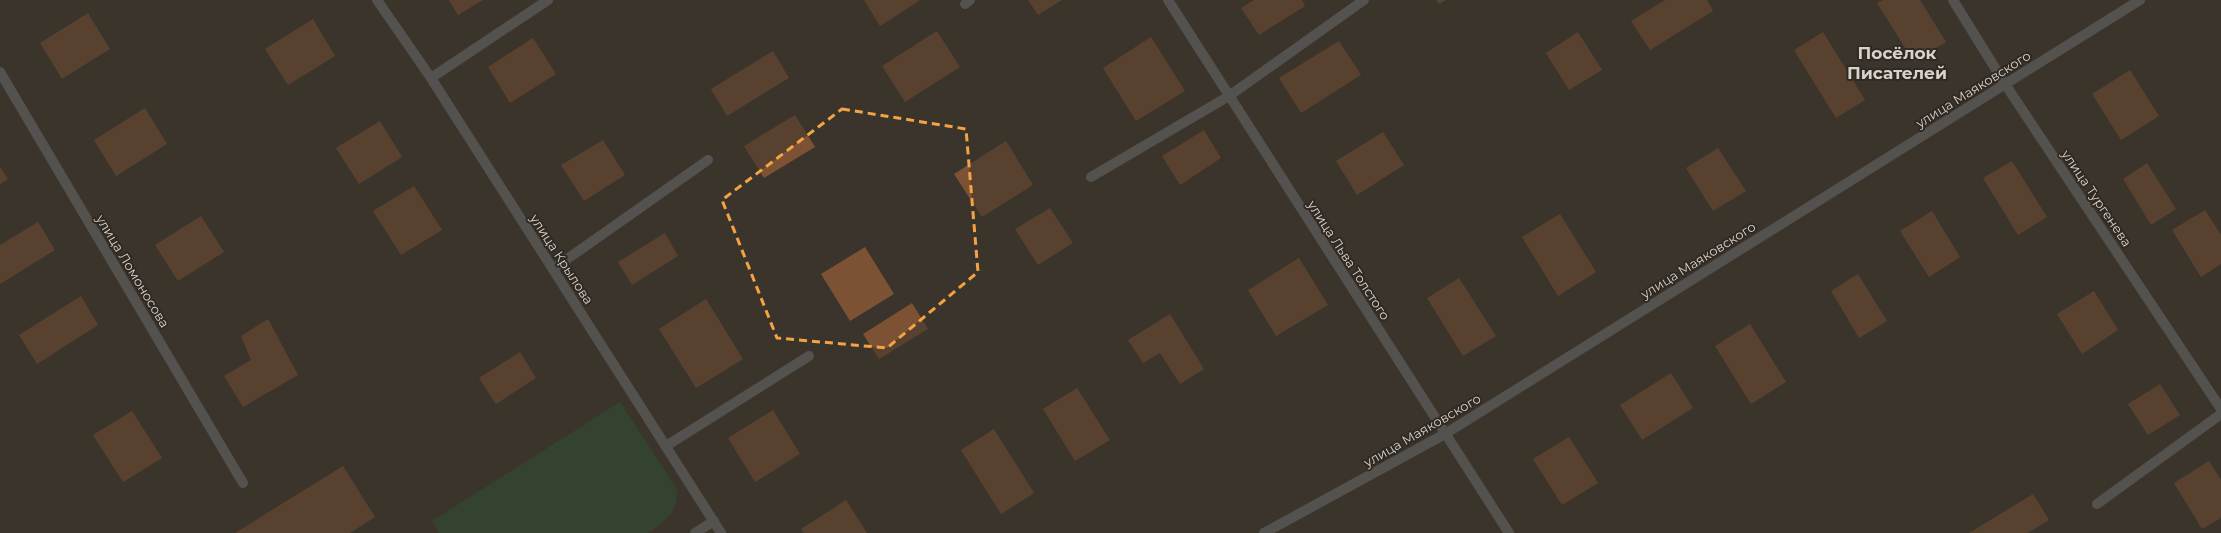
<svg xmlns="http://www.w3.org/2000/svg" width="2221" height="533" font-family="Montserrat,sans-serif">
  <rect width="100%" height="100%" fill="#3b342c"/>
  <path fill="#2d5536" d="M620 402 677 489C676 516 668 518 648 533H439L432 521Z"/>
  <g fill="#7d5234">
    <path d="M449 0H483L458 15Z"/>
    <path d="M864 0H918L919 1 880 26Z"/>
    <path d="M1028 0H1062L1038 15Z"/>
    <path d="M1254 0H1302L1305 6 1259 35 1241 8Z"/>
    <path d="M1436 0H1446L1439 4Z"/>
    <path d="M1665 0H1707L1713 11 1650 50 1631 21Z"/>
    <path d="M1883 0H1920L1946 42 1914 62 1877 3Z"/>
    <path d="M88 13 110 49 62 79 40 43Z"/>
    <path d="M313 19 335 56 288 85 265 49Z"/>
    <path d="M937 31 960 67 905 102 882 66Z"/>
    <path d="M1578 32 1602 70 1569 90 1546 53Z"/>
    <path d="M1823 32 1865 100 1836 118 1794 50Z"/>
    <path d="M1151 37 1185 91 1136 121 1103 68Z"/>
    <path d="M533 38 556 74 510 103 488 67Z"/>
    <path d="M1339 41 1361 75 1301 113 1279 78Z"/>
    <path d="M773 51 789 78 727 116 711 89Z"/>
    <path d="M2130 70 2159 116 2121 140 2092 94Z"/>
    <path d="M145 108 167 144 116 176 94 140Z"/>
    <path d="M795 115 815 147 764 178 744 146Z"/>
    <path d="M380 121 402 157 359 184 336 148Z"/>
    <path d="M1204 130 1221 158 1180 185 1162 156Z"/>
    <path d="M1383 132 1404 165 1357 195 1336 161Z"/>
    <path d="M603 140 625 175 584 201 561 165Z"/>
    <path d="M1006 141 1033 185 982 217 954 174Z"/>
    <path d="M1718 148 1746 191 1713 211 1686 168Z"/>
    <path d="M2012 161 2047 217 2018 235 1983 178Z"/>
    <path d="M2147 163 2176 209 2151 225 2123 179Z"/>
    <path d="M0 167 8 179 0 184Z"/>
    <path d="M414 186 442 230 401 255 373 211Z"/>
    <path d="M1050 208 1073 243 1038 265 1015 229Z"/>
    <path d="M2205 210 2221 235V264L2201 277 2172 230Z"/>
    <path d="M1932 211 1960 257 1929 277 1900 231Z"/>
    <path d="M1560 214 1596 272 1558 296 1522 237Z"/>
    <path d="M201 216 224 252 178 281 155 245Z"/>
    <path d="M38 222 55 250 0 284V245Z"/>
    <path d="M665 233 678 256 632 285 618 262Z"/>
    <path d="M865 247 894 294 850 321 821 274Z"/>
    <path d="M1299 258 1328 305 1276 336 1248 290Z"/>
    <path d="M1858 274 1887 321 1859 338 1831 291Z"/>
    <path d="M1459 278 1496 336 1463 356 1427 298Z"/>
    <path d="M2094 291 2118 330 2082 354 2057 314Z"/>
    <path d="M81 296 98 325 37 364 19 335Z"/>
    <path d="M706 299 743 359 696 388 659 329Z"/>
    <path d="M912 303 928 329 879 359 863 334Z"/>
    <path d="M1170 314 1204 369 1180 384 1160 353 1143 363 1128 340Z"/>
    <path d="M268 319 298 375 243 407 224 376 251 360 241 336Z"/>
    <path d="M1750 324 1786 382 1751 404 1715 346Z"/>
    <path d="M520 352 536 378 496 404 479 378Z"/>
    <path d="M1671 373 1693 408 1642 440 1620 405Z"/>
    <path d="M2160 384 2180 415 2148 435 2128 404Z"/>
    <path d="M1077 388 1110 440 1075 461 1043 409Z"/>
    <path d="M773 410 800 454 755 482 728 438Z"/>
    <path d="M132 411 162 458 123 482 93 435Z"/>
    <path d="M994 429 1034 493 1001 514 961 450Z"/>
    <path d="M1569 437 1598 483 1562 505 1533 459Z"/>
    <path d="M2209 461 2221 480V518L2202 529 2174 483Z"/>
    <path d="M343 466 375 517 350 533H235Z"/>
    <path d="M2033 494 2049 520 2028 533H1969Z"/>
    <path d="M846 500 867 533H804L801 529Z"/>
  </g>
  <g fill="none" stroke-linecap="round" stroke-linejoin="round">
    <g stroke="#74757a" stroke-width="10">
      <path d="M377 0 431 78 721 533"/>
      <path d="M1168 0 1509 533"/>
      <path d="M1953 0 2005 84 2221 409"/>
      <path d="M965 4 970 0"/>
      <path d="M0 72 243 483"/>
      <path d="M431 78 548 0"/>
      <path d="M1091 177 1229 96 1364 0"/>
      <path d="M553 269 708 160"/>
      <path d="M666 446 809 356"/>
      <path d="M2097 504 2221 414"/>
      <path d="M695 533 714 521"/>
      <path d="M1264 533 1445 434 2140 0"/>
    </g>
  </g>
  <path d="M0 0H2221V533H0ZM842 109 966 129 978 272 887 348 777 338 722 200Z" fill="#3b342c" fill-opacity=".55" fill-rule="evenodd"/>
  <path fill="none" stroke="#f4a344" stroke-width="3" stroke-dasharray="8 5" stroke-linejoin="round" d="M842 109 966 129 978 272 887 348 777 338 722 200Z"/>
  <g text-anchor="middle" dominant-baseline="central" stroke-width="4" stroke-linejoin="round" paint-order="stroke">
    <g font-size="13" fill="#d6d2cd" stroke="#312a22">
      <text transform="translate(1973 89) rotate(-32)">улица Маяковского</text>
      <text transform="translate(2097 198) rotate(56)">улица Тургенева</text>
      <text transform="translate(562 259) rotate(57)">улица Крылова</text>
      <text transform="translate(1349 260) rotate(57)">улица Льва Толстого</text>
      <text transform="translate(1698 260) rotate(-32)">улица Маяковского</text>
      <text transform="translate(133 271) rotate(59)">улица Ломоносова</text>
      <text transform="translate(1422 430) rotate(-30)">улица Маяковского</text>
    </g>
    <g font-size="17" font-weight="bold" fill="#d6d2cd" stroke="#312a22">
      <text x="1897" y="53">Посёлок<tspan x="1897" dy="20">Писателей</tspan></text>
    </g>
  </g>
</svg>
